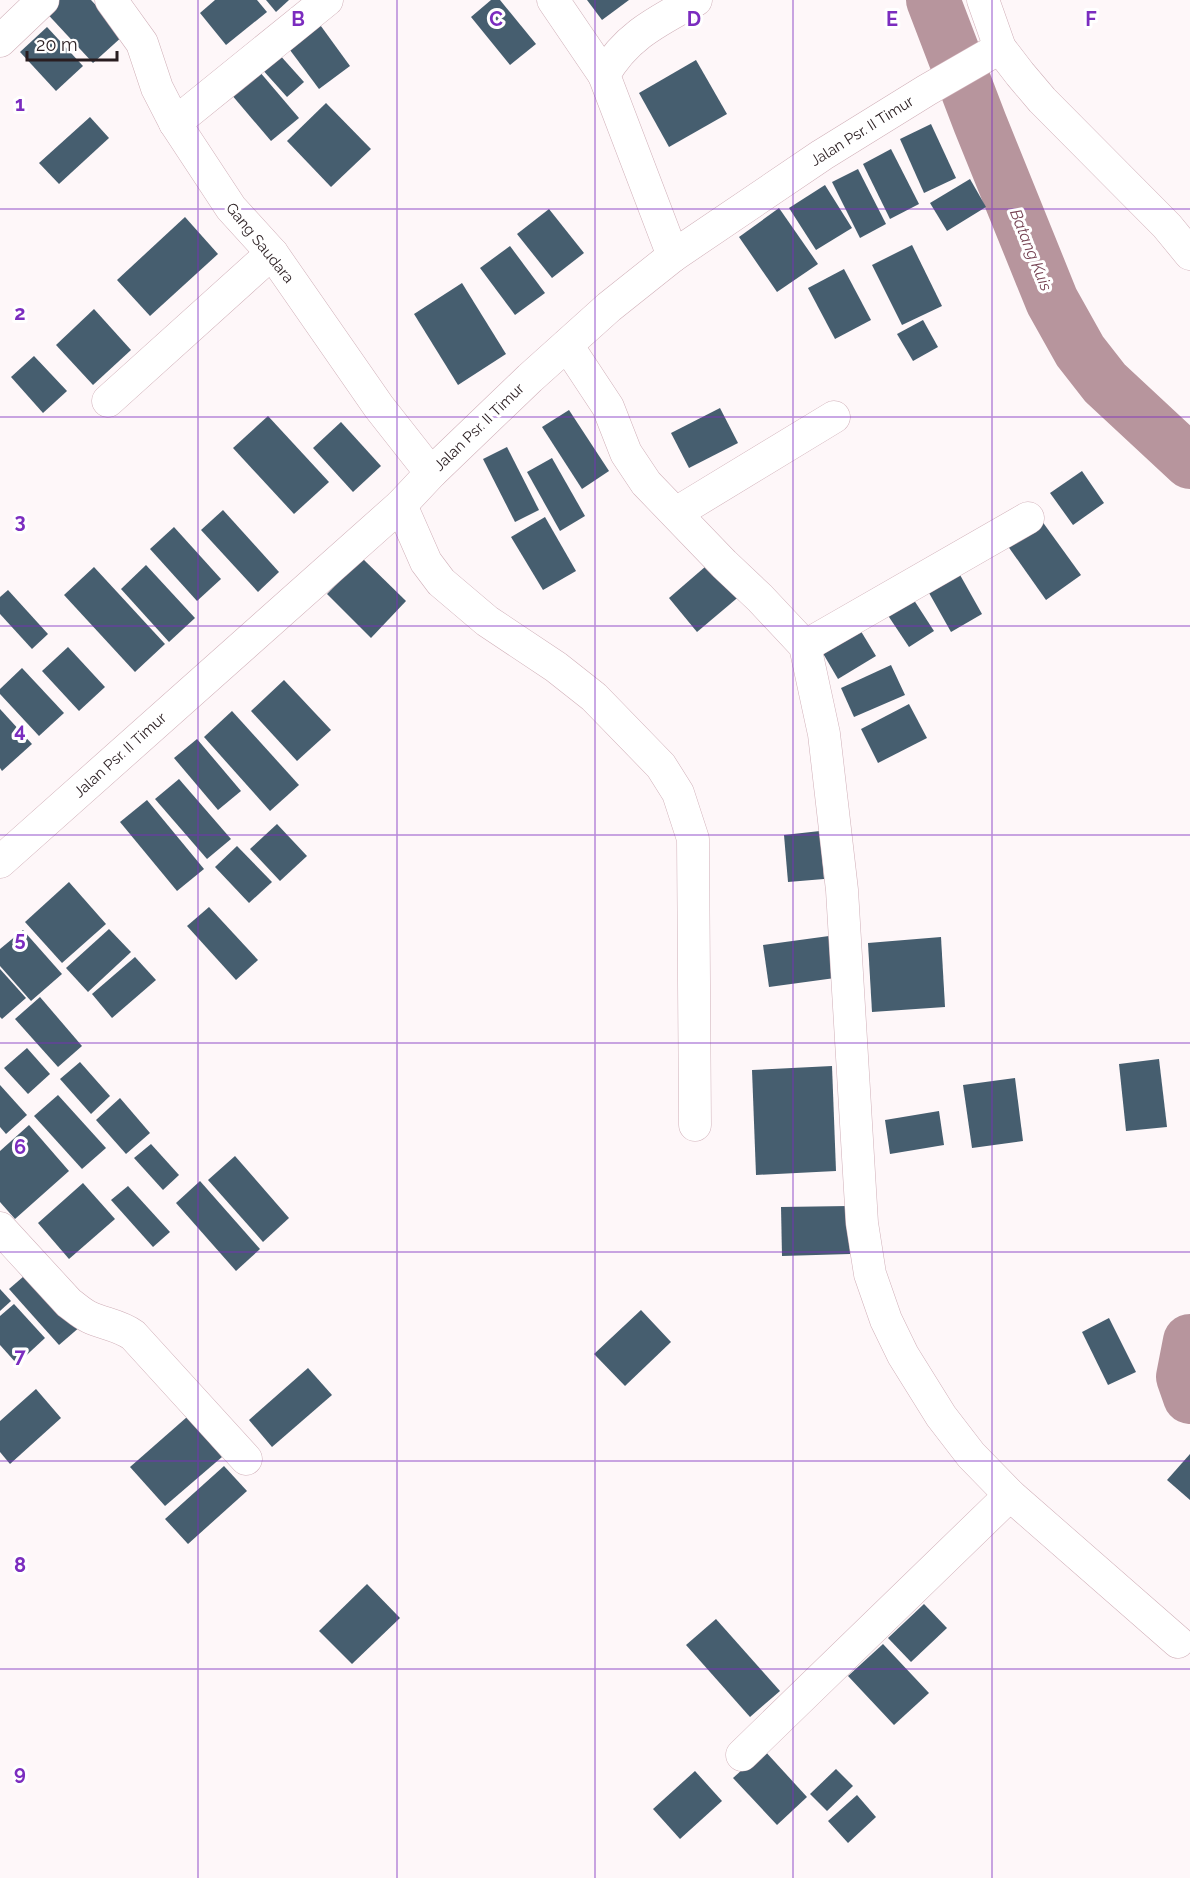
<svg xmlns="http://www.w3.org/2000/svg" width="1190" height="1878" font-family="Raleway,sans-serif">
  <rect width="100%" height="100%" fill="#fef7f9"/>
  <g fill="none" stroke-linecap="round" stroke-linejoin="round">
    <g stroke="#b7959d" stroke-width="54">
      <path d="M933 0 980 123 1052 301 1080 351 1105 383 1190 462"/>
      <path d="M1190 1341 1183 1377 1190 1397"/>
    </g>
  </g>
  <g fill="#465e6f">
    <path d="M49 0H91L124 35 93 63 41 7Z"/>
    <path d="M215 0H257L267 12 226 45 200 13Z"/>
    <path d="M266 0H289L276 12Z"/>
    <path d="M491 0H500L536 44 510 65 471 17Z"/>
    <path d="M587 0H629L602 20Z"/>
    <path d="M318 22 350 66 319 89 287 46Z"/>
    <path d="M47 27 83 66 56 91 20 52Z"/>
    <path d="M278 53 304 82 287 97 261 68Z"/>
    <path d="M696 60 727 114 669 147 639 93Z"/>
    <path d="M259 71 299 118 271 141 231 94Z"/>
    <path d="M326 103 371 149 331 187 287 141Z"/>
    <path d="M90 117 109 138 59 184 39 163Z"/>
    <path d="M931 124 956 178 924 193 900 139Z"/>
    <path d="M891 149 919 204 890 219 863 164Z"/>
    <path d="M858 169 886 224 860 238 832 182Z"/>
    <path d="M970 179 986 207 947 231 930 203Z"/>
    <path d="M825 185 852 228 816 250 789 208Z"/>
    <path d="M779 208 818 264 777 292 739 237Z"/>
    <path d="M549 209 584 253 552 278 517 234Z"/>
    <path d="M185 217 218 254 150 316 117 280Z"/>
    <path d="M912 245 942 306 902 325 872 265Z"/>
    <path d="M510 246 545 293 515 315 480 268Z"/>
    <path d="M844 269 871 320 835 339 808 288Z"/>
    <path d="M462 283 506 354 458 385 414 314Z"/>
    <path d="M94 309 131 350 93 385 56 345Z"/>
    <path d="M923 320 938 347 913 361 897 334Z"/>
    <path d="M34 356 67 391 43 413 11 377Z"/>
    <path d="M720 408 738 443 689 468 671 433Z"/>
    <path d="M569 410 609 471 582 489 542 427Z"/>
    <path d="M268 416 329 482 294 514 233 448Z"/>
    <path d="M341 422 381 466 353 492 313 448Z"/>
    <path d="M507 447 539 510 515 522 483 459Z"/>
    <path d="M552 458 585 516 560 531 527 472Z"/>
    <path d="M1082 471 1104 503 1073 525 1050 493Z"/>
    <path d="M223 510 279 572 258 592 201 530Z"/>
    <path d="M545 517 576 571 543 590 511 537Z"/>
    <path d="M1039 517 1081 575 1046 600 1005 542Z"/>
    <path d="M174 527 221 579 197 601 150 549Z"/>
    <path d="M362 558 406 601 371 638 327 594Z"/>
    <path d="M713 560 742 594 697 632 669 598Z"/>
    <path d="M146 565 195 618 169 642 121 589Z"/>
    <path d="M955 566 982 614 951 632 924 584Z"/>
    <path d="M94 567 165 644 135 672 64 595Z"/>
    <path d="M8 590 48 634 32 649 0 614V597Z"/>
    <path d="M910 594 934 631 909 647 885 611Z"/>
    <path d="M859 628 876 656 838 679 821 650Z"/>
    <path d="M68 647 105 687 79 711 42 671Z"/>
    <path d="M891 665 905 695 854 717 841 688Z"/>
    <path d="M22 668 64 713 39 736 0 694V689Z"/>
    <path d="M284 680 331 730 297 761 251 711Z"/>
    <path d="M909 704 927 738 878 763 861 729Z"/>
    <path d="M0 709 32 744 2 771 0 768Z"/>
    <path d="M232 711 299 785 270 811 204 737Z"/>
    <path d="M197 739 241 791 218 810 174 758Z"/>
    <path d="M179 779 231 839 207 859 155 799Z"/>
    <path d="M147 800 204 869 177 891 120 822Z"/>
    <path d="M277 824 307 856 280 881 250 849Z"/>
    <path d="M820 831 824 879 788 882 784 835Z"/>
    <path d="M237 846 272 882 249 903 215 867Z"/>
    <path d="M69 882 106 924 62 963 25 922Z"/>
    <path d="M209 907 258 960 236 980 187 926Z"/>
    <path d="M109 929 131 952 88 992 66 968Z"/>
    <path d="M23 930 62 974 31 1001 0 966V949Z"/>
    <path d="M829 936 835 978 769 987 763 945Z"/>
    <path d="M941 937 945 1007 872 1012 868 943Z"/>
    <path d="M135 957 156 980 112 1018 92 994Z"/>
    <path d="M0 969 26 998 2 1019 0 1017Z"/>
    <path d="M40 997 82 1046 58 1067 15 1019Z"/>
    <path d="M27 1048 50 1074 28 1094 4 1068Z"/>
    <path d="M1159 1059 1167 1127 1126 1131 1119 1064Z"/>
    <path d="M80 1062 110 1096 91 1114 60 1079Z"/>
    <path d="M832 1066 836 1171 756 1175 752 1070Z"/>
    <path d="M1015 1078 1023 1141 972 1148 963 1085Z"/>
    <path d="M0 1085 27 1115 6 1134 0 1127Z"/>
    <path d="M58 1095 106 1148 82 1169 34 1116Z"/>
    <path d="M120 1098 150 1133 126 1154 96 1120Z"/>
    <path d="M939 1111 944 1145 890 1154 885 1120Z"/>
    <path d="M29 1125 69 1171 15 1219 0 1202V1151Z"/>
    <path d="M151 1144 179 1175 163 1190 134 1158Z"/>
    <path d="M235 1156 289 1218 263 1242 208 1180Z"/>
    <path d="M200 1181 260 1249 236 1271 176 1203Z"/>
    <path d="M83 1183 115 1219 69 1259 38 1223Z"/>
    <path d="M128 1186 170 1232 153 1247 111 1200Z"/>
    <path d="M849 1206 850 1254 782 1256 781 1207Z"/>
    <path d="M31 1270 81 1326 59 1345 9 1289Z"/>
    <path d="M0 1289 11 1301 0 1311Z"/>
    <path d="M14 1304 45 1338 17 1364 0 1345V1316Z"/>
    <path d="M641 1310 671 1342 625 1386 594 1354Z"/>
    <path d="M1109 1318 1136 1372 1108 1385 1082 1332Z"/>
    <path d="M308 1368 332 1395 272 1447 249 1420Z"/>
    <path d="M36 1389 61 1418 10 1464 0 1452V1421Z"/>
    <path d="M187 1417 222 1457 165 1506 130 1467Z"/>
    <path d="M1190 1454V1500L1167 1480Z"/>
    <path d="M224 1466 247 1491 188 1544 165 1519Z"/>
    <path d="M367 1584 400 1618 352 1664 319 1631Z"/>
    <path d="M924 1604 947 1628 911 1662 888 1638Z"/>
    <path d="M716 1619 780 1691 750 1717 686 1645Z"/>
    <path d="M883 1644 929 1693 894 1725 848 1676Z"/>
    <path d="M764 1750 807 1797 777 1825 733 1778Z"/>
    <path d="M836 1769 853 1786 827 1811 810 1794Z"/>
    <path d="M695 1771 722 1801 680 1839 653 1809Z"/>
    <path d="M857 1795 876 1817 848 1843 828 1821Z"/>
  </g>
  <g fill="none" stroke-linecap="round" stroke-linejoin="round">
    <g stroke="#d0afb8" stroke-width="33">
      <g id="minor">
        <path d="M111 0 142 43 157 88 175 123 231 208 272 253 379 407 431 473"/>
        <path d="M553 0 604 75"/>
        <path d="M983 0 1000 48 1020 74 1042 100 1167 226 1190 254"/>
        <path d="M0 41 43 0"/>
        <path d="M175 123 327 0"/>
        <path d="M673 256 604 75C626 36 658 21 696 0"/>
        <path d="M567 345 608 407 626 453 646 483 724 564 760 598 805 646 824 734 842 890 862 1223 870 1274 886 1320 903 1355 941 1416 971 1455 1010 1495 1178 1642"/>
        <path d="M108 401 272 253"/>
        <path d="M401 505 426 562 441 582 487 621 556 667 594 697 661 766 678 793 693 839 695 1125"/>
        <path d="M676 513 834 417"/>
        <path d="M805 646 1028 518"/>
        <path d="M0 862 401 505 431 473 530 378 609 307 673 256 822 155 927 90 1000 48"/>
        <path d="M0 1228 69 1303C76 1308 81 1313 89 1317 104 1324 119 1325 133 1335L246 1459"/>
        <path d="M742 1755 1010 1495"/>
      </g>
    </g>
    <use href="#minor" stroke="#fff" stroke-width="32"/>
  </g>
  <path fill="none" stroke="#7b2cbf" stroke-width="1.5" stroke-opacity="0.55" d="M198 0V1878M397 0V1878M595 0V1878M793 0V1878M992 0V1878M0 209H1190M0 417H1190M0 626H1190M0 835H1190M0 1043H1190M0 1252H1190M0 1461H1190M0 1669H1190"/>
  <g text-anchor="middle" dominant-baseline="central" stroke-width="6" stroke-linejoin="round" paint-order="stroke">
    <g font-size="15" fill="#291d20" stroke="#fff">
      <text transform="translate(862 131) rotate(-32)">Jalan Psr. II Timur</text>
      <text transform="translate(260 243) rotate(51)">Gang Saudara</text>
      <text transform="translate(479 427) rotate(-44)">Jalan Psr. II Timur</text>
      <text transform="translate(120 755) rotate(-42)">Jalan Psr. II Timur</text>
    </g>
    <g font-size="16" font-style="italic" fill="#774454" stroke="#fff">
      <text transform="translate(1031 250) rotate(68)">Batang Kuis</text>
    </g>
  </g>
  <g font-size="20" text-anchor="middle" font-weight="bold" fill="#7b2cbf" stroke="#fff" stroke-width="6" stroke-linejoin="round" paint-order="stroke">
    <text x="298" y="26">B</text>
    <text x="496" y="26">C</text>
    <text x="694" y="26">D</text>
    <text x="892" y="26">E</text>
    <text x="1091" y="26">F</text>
    <text x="20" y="111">1</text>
    <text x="20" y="320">2</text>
    <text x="20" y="528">3</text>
    <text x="20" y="737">4</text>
    <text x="20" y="946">5</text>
    <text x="20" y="1154">6</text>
    <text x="20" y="1363">7</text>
    <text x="20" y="1572">8</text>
    <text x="20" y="1780">9</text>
  </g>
  <path d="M27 51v9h90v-9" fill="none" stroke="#291d20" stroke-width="3"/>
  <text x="36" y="51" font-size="18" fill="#291d20" stroke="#ffffff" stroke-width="4.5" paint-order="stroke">20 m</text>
</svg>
